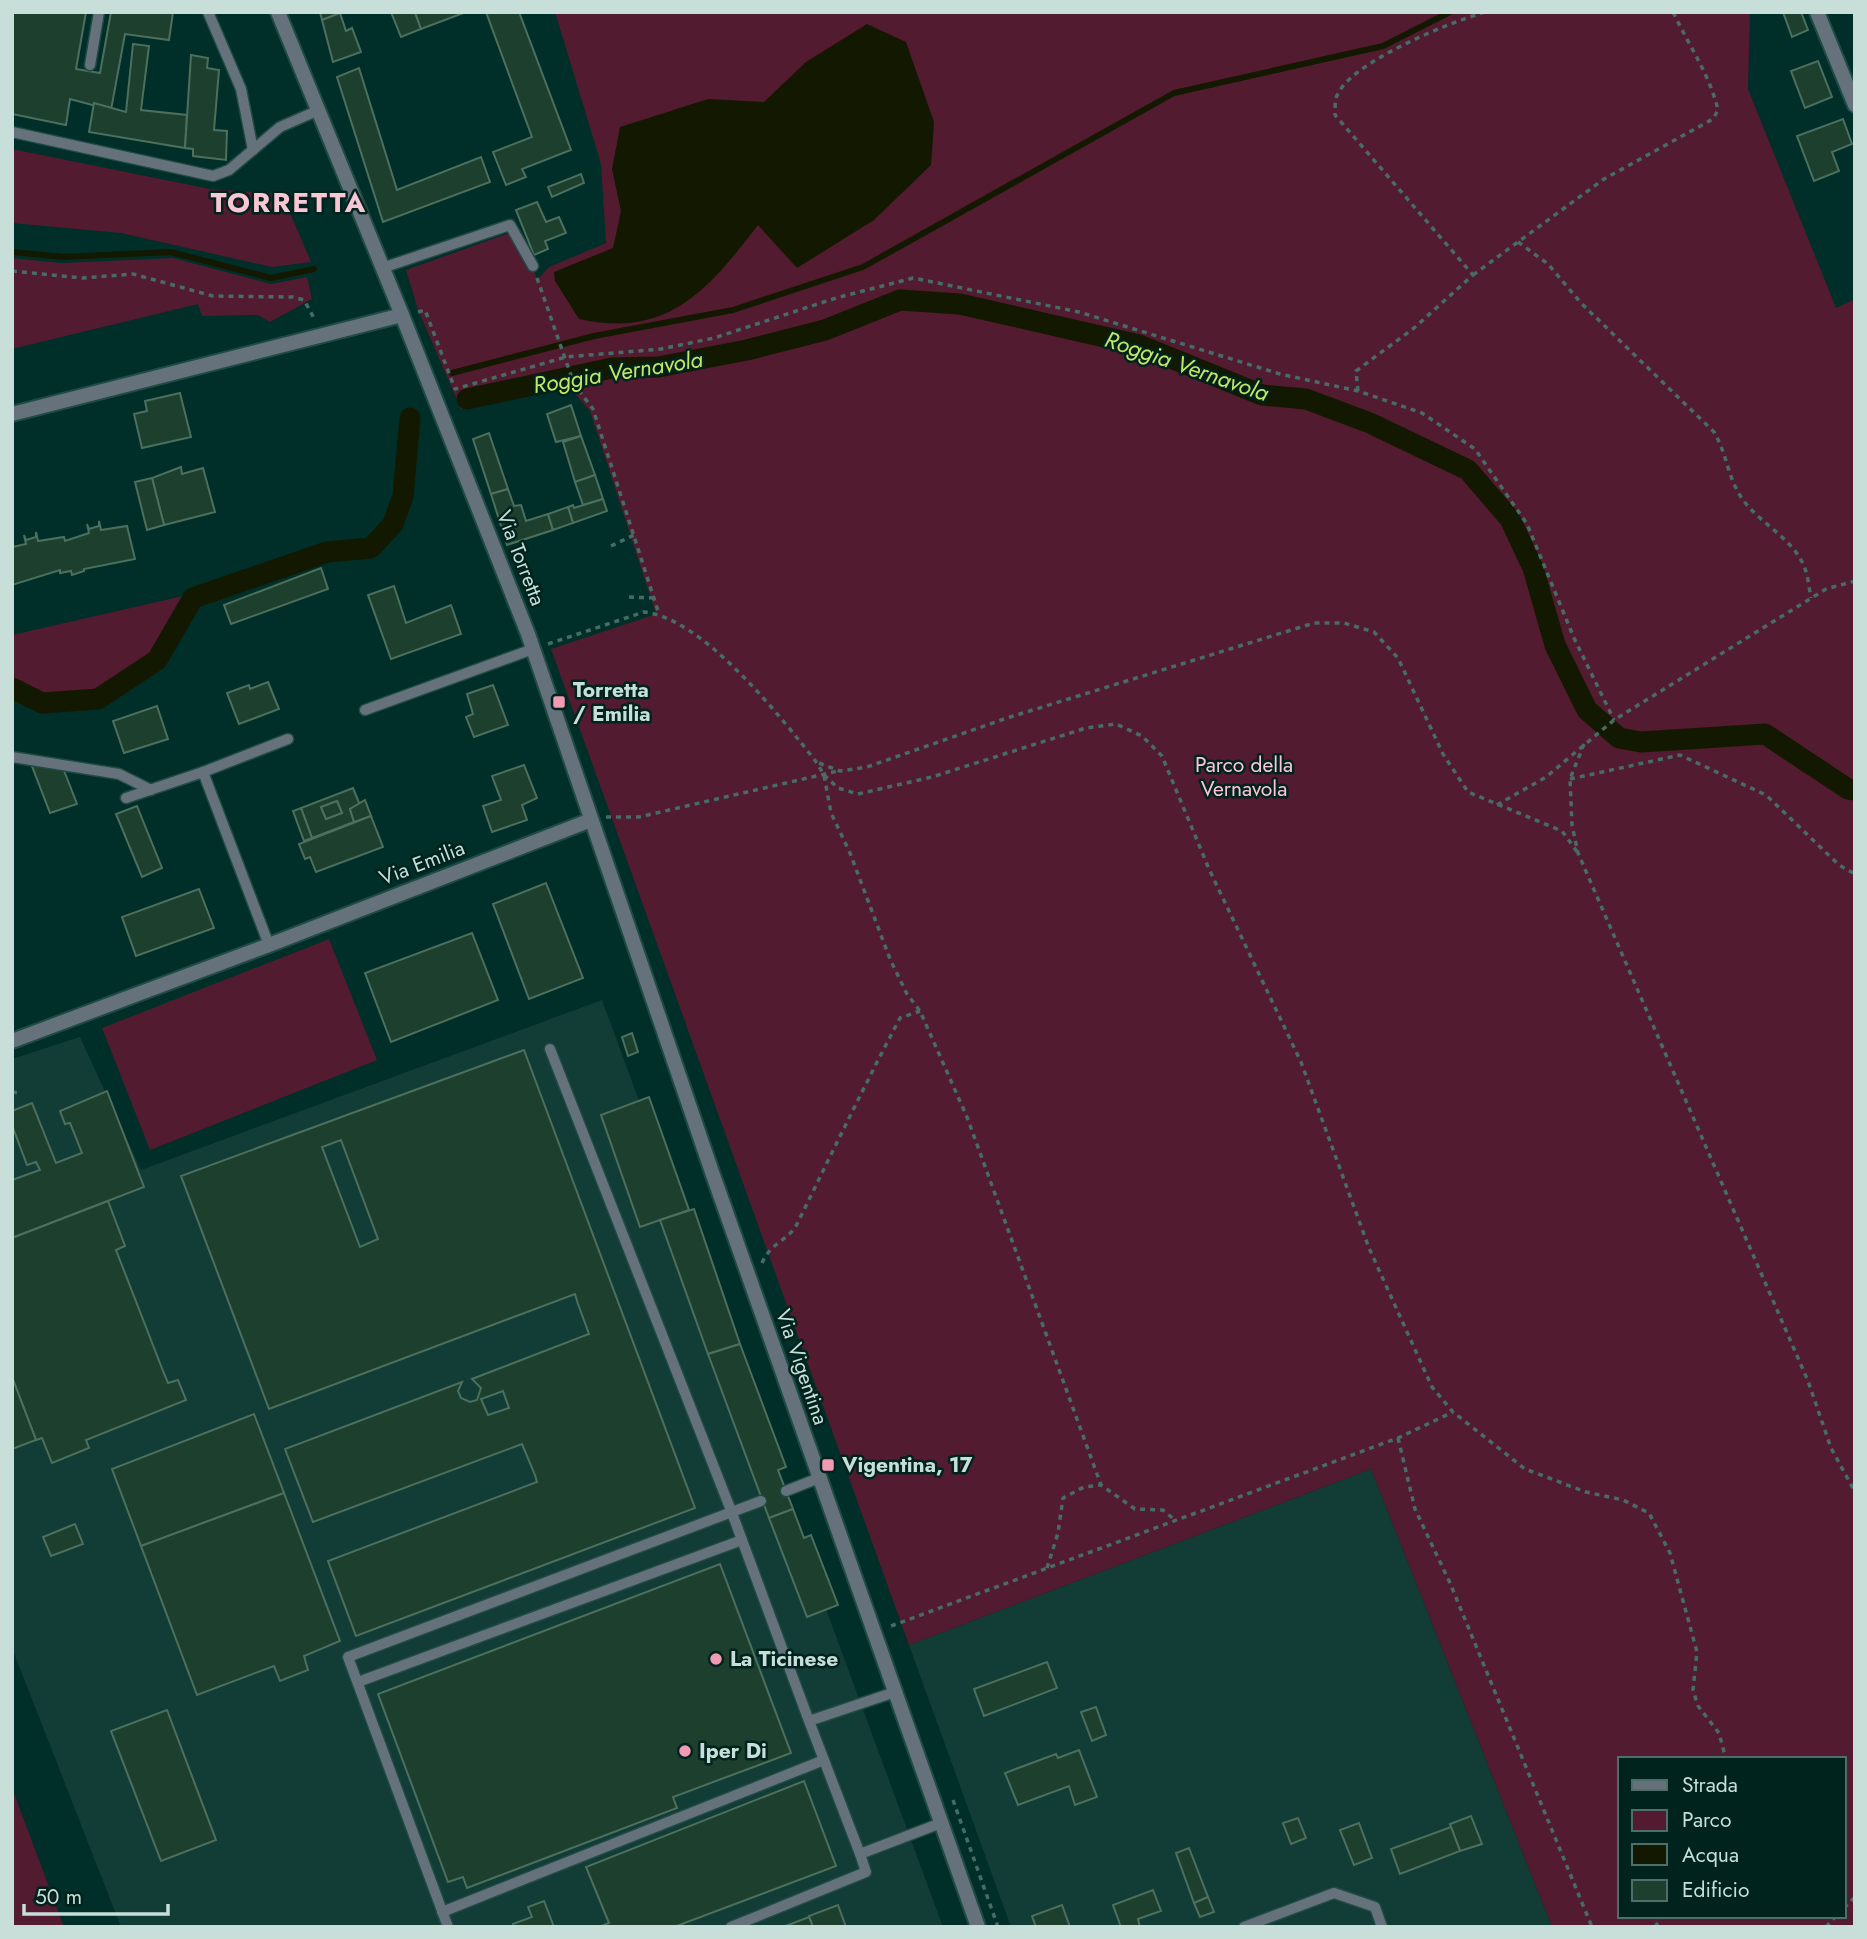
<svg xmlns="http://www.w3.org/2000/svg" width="1867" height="1939" font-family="Jost,sans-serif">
  <rect width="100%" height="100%" fill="#002e28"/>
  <g fill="#113d36">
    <path d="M602 1000 943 1927H121L12 1648V1059L80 1037 141 1170Z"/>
    <path d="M1371 1469 1552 1927H1011L909 1645Z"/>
  </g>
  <g fill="#521b2f" fill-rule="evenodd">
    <path d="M555 12H1750L1748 89 1836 308 1855 299V1927H1552L1371 1469 909 1645 551 649 656 614 590 411 567 385 461 409 418 310 406 270 512 232 538 279 549 267 606 243 601 164ZM1620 1759H1844V1916H1620Z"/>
    <path d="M12 149 210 189 282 194 311 262 272 267 121 233 12 223Z"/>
    <path d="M12 258 61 263 173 258 271 284 307 277 312 299 270 322 258 315 202 316 198 304 12 349Z"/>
    <path d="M183 596 152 654 94 694 40 700 12 686V635Z"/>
    <path d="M329 939 377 1060 150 1150 102 1028Z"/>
    <path d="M12 1788 64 1927H12Z"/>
  </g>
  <path fill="#131900" d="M867 24 906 42 934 122 931 165 874 220 797 268 758 225C708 290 668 339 579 319L555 281 554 272 613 248 621 211 612 169 620 127 708 99 764 102 806 62Z"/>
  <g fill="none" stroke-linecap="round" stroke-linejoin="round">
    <g stroke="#131900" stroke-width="6">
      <path d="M12 252 63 257 171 252 271 278 314 269"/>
      <path d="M452 373 594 336 733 310 863 267 1174 93 1383 46 1450 12"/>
    </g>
    <g stroke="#131900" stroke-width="21">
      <path d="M467 399 612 368 658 367 747 350 825 330 900 300 960 304 1139 345 1262 395 1306 399 1370 423 1468 470 1510 519 1533 568 1555 645 1587 710 1619 738 1641 742 1765 734 1848 789 1855 790"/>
      <path d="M12 688 42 703 98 699 157 660 193 598 327 552 371 548 393 524 403 496 410 418"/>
    </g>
  </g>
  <g fill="#1c3f2e" stroke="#4c705d" stroke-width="2" fill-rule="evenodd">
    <path d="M12 12H86L76 69 100 73 111 12H173L169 40 125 34 111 110 70 99 66 125 12 114Z"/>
    <path d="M320 12H340V13L322 20Z"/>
    <path d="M391 12H415L421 29 401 37Z"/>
    <path d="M415 12H466L421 29Z"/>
    <path d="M486 12H519L571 150 522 169 526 177 506 185 493 152 532 137Z"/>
    <path d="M1783 12H1801L1808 30 1792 37Z"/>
    <path d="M340 13 346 31 352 28 361 52 333 62 322 20Z"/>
    <path d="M133 44 149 46 141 110 187 115 185 148 89 132 94 103 126 112Z"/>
    <path d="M191 55 208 58 207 68 219 70 214 130 227 131 226 160 193 156V149L185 148Z"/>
    <path d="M1818 61 1832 97 1805 108 1791 71Z"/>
    <path d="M359 68 397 190 481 157 490 182 383 222 337 77Z"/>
    <path d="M1843 119 1852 144 1832 152 1839 171 1814 181 1797 136Z"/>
    <path d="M581 174 584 183 552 197 548 187Z"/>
    <path d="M537 202 546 222 559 217 566 233 545 241 548 249 534 255 516 210Z"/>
    <path d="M180 393 191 437 142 448 134 414 147 411 145 401Z"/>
    <path d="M571 405 581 436 556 442 547 414Z"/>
    <path d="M489 433 508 489 491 494 473 439Z"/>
    <path d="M581 436 595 475 575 482 563 442Z"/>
    <path d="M181 467 182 474 203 468 215 512 164 525 152 478Z"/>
    <path d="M595 475 603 499 583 505 575 482Z"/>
    <path d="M152 478 164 525 147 530 135 482Z"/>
    <path d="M508 489 514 506 521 505 526 521 548 514 553 530 507 545 491 494Z"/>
    <path d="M603 499 607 511 573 523 568 507 573 505 574 508Z"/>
    <path d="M568 507 573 523 553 530 548 514Z"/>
    <path d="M99 521 101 530 127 526 135 559 84 569V571L72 575 71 571 60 573V570L12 585V547L26 544 24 535 26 540 36 537V532L38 541 64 537 65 541 89 533 87 524 89 529 99 526Z"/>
    <path d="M321 568 328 589 231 624 224 605Z"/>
    <path d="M394 586 406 623 451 605 461 634 391 659 368 595Z"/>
    <path d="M268 682 279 709 239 724 227 693 249 685 250 689Z"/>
    <path d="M493 685 508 725 474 737 466 717 473 714 467 694Z"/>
    <path d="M157 706 168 739 124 753 113 721Z"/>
    <path d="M30 761 63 768 77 804 50 813Z"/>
    <path d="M524 765 537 798 522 805 527 820 492 832 483 806 501 800 492 776Z"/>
    <path d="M353 788 360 805 350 809 354 822 312 838 301 808ZM337 801 342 813 326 819 321 807Z"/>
    <path d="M365 800 371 816 354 822 350 809Z"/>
    <path d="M337 801 342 813 326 819 321 807Z"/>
    <path d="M137 806 162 868 142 877 116 814Z"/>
    <path d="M301 808 312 838 304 841 293 811Z"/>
    <path d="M371 816 383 847 316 872 310 857 305 859 299 844Z"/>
    <path d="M546 883 583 978 529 999 493 904Z"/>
    <path d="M199 889 214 928 136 956 122 917Z"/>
    <path d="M472 933 498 1000 391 1042 365 973Z"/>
    <path d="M632 1033 638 1052 628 1056 622 1037Z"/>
    <path d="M524 1050 695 1508 356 1636 328 1561 537 1482 535 1475 522 1444 313 1522 285 1449 462 1382 458 1391 461 1398 470 1402 477 1400 481 1388 472 1379 589 1334 578 1304 575 1294 269 1409 181 1176ZM341 1140 378 1239 360 1247 322 1147ZM503 1391 509 1408 488 1415 481 1399Z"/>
    <path d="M107 1091 144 1187 12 1238V1180L40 1170 36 1162 27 1165 12 1125V1111L32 1103 56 1163 82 1153 70 1123 65 1124 60 1111Z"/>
    <path d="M649 1097 689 1210 640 1227 601 1115Z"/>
    <path d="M108 1201 125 1246 116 1250 163 1371 168 1383 178 1380 186 1400 86 1440 89 1448 52 1463 42 1438 36 1440 12 1377V1238Z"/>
    <path d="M694 1209 740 1344 708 1354 660 1220Z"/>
    <path d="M740 1344 786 1467 778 1470 793 1509 769 1518 708 1354Z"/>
    <path d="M12 1377 36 1440 12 1449Z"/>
    <path d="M254 1414 284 1493 141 1546 112 1469Z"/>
    <path d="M284 1493 340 1641 304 1656 308 1670 280 1681 274 1666 197 1695 141 1546Z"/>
    <path d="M793 1509 804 1538 811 1535 838 1605 807 1617 769 1518Z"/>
    <path d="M75 1524 83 1544 51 1556 43 1537Z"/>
    <path d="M720 1564 791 1753 673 1797 677 1808 467 1888 463 1877 448 1882 378 1694Z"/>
    <path d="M1047 1662 1057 1688 984 1716 974 1689Z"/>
    <path d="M1096 1707 1106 1735 1092 1741 1081 1712Z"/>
    <path d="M167 1710 216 1840 161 1861 111 1731Z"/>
    <path d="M1079 1750 1097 1797 1075 1805 1069 1786 1018 1805 1005 1773 1056 1754 1058 1758Z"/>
    <path d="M804 1781 836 1866 674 1927H599L609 1923 586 1867Z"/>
    <path d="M1471 1816 1482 1844 1460 1851 1450 1824Z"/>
    <path d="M1298 1818 1306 1838 1291 1844 1283 1823Z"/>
    <path d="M1359 1823 1372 1858 1354 1865 1340 1830Z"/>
    <path d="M1451 1827 1460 1851 1400 1874 1391 1849Z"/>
    <path d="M1189 1848 1208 1897 1194 1903 1176 1853Z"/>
    <path d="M1153 1890 1161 1911 1138 1919 1140 1927H1121L1113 1905Z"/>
    <path d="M1208 1897 1214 1912 1200 1917 1194 1903Z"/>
    <path d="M544 1901 554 1927H513V1924L532 1917 528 1907Z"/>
    <path d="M838 1905 846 1927H813L809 1916Z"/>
    <path d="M1062 1905 1070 1927H1036L1032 1916Z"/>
    <path d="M809 1917 813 1927H783Z"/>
  </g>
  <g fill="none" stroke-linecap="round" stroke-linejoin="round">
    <g stroke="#204a44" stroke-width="13">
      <g id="service">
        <path d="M208 12 241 89 253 150"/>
        <path d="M90 65 99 12"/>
        <path d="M12 132 213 176 229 170 280 127 319 110"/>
        <path d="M382 268 510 225 533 266"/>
        <path d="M365 710 533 649"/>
        <path d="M12 757 119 774 151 790"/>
        <path d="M203 772 288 739"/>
        <path d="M126 798 203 772 269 945"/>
        <path d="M550 1049 732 1513 809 1721 895 1692"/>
        <path d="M786 1491 819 1478"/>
        <path d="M358 1682 742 1540"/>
        <path d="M809 1721 860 1854 941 1823"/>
        <path d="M442 1912 824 1760"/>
        <path d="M448 1927 348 1657 761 1501"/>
        <path d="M731 1927 866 1872 860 1854"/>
        <path d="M1244 1927 1334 1893 1375 1907 1382 1927"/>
      </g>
    </g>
    <g stroke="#204a44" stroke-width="18">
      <g id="minor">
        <path d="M1817 12 1855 105"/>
        <path d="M12 414 402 315"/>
        <path d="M12 1041 269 945 591 820"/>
      </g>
    </g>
    <g stroke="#204a44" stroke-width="18">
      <path id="tertiary" d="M278 12 402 315 528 634 713 1175 978 1927"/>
    </g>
    <g stroke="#476c67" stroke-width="3.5" stroke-dasharray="5 5" stroke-linecap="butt">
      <path d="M1518 242 1548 264 1581 303 1714 432C1727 454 1727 475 1741 497 1757 522 1792 537 1804 566 1808 575 1809 588 1811 598"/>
      <path d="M12 271 83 278 133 274 213 296 293 297 304 300 315 320"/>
      <path d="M1473 275 1604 179 1713 119 1718 110C1709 73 1689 46 1673 12"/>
      <path d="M537 278 574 384 593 409 659 614"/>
      <path d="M418 312 425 310 455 389 566 357 661 349 714 338 836 298 913 278 1079 312 1280 374 1358 391 1422 413 1475 449 1527 524 1574 638 1614 720"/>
      <path d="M1358 391 1356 371 1414 328 1473 275 1335 115C1335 110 1335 103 1336 98 1347 63 1451 22 1485 12"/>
      <path d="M611 546 634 535"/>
      <path d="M629 597 654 598"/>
      <path d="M548 644 644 612C703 618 781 717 817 763L824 775 831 813 850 853 890 959 907 994 920 1011 967 1117 1101 1485 1135 1509 1163 1510 1175 1520"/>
      <path d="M1584 744 1570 779 1572 825 1578 853 1808 1381 1831 1448 1855 1492"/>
      <path d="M819 763 840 771 867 767 1007 718 1314 623H1344L1374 632 1398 658 1443 754 1468 792 1562 831 1578 853"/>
      <path d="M824 775 838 788 858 794 932 777 1086 728 1116 724 1142 736 1162 756 1209 869 1301 1062 1369 1248 1432 1387 1453 1412 1525 1469 1586 1492 1623 1500 1649 1513 1670 1553 1697 1652 1693 1690 1698 1706 1719 1733 1726 1759"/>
      <path d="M1570 779 1680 755 1766 795 1839 865 1855 874"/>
      <path d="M1497 805 1546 777 1614 720 1826 589 1855 581"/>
      <path d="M606 817H639L838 771"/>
      <path d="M12 1092 22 1093"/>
      <path d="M762 1263C771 1242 789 1240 797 1224 831 1155 864 1086 900 1018L920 1011"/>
      <path d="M1398 1438 1415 1509 1450 1583 1592 1927"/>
      <path d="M1047 1568 1058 1533 1063 1498 1084 1487 1101 1485"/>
      <path d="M891 1626 1398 1438 1453 1412"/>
      <path d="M953 1800 998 1927"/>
      <path d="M1844 1908 1855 1897"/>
      <path d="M1655 1927 1662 1916"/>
      <path d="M1826 1927 1836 1916"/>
    </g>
    <use href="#service" stroke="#65727c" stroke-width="10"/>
    <use href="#minor" stroke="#65727c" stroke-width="14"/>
    <use href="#tertiary" stroke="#65727c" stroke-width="14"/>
  </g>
  <g fill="#f19ab3" stroke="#01231e" stroke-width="2.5">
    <rect x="552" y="695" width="14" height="14" rx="3.5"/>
    <rect x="821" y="1458" width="14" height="14" rx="3.5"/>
    <circle cx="716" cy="1659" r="7"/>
    <circle cx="685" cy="1751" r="7"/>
  </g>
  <g text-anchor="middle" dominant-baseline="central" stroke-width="5" stroke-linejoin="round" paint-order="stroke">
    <g font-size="21" fill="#c7ded9" stroke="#01231e">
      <text transform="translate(521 558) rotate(69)">Via Torretta</text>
      <text transform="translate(422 863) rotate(-21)">Via Emilia</text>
      <text transform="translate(802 1367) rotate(71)">Via Vigentina</text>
    </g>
    <g font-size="21" font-weight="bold" fill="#c7ded9" stroke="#01231e" text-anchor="start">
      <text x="573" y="690">Torretta<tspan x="573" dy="24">/ Emilia</tspan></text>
      <text x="842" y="1465">Vigentina, 17</text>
      <text x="730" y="1659">La Ticinese</text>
      <text x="699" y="1751">Iper Di</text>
    </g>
    <g font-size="21" fill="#fcc6d4" stroke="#01231e">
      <text x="1244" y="765">Parco della<tspan x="1244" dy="24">Vernavola</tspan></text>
    </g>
    <g font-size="23" font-style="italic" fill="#c7e664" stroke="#01231e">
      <text transform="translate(1187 366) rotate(19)">Roggia Vernavola</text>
      <text transform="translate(618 372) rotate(-9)">Roggia Vernavola</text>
    </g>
    <g font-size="28" font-weight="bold" letter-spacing="2" fill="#f9c6d3" stroke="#01231e">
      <text x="289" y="202">TORRETTA</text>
    </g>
  </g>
  <rect width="1867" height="1939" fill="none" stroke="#c7ded9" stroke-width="28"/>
  <rect x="1618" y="1757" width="228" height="161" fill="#01231e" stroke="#506e69" stroke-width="2"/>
  <rect x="1632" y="1780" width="35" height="10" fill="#65727c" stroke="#506e69" stroke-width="2"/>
  <text x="1682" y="1792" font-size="21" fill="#c7ded9">Strada</text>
  <rect x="1632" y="1810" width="35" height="21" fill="#521b2f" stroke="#506e69" stroke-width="2"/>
  <text x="1682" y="1827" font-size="21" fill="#c7ded9">Parco</text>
  <rect x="1632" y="1844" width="35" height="21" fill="#131900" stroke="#506e69" stroke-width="2"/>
  <text x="1682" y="1862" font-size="21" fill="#c7ded9">Acqua</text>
  <rect x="1632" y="1880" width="35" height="21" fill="#1c3f2e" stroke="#506e69" stroke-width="2"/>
  <text x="1682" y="1897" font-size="21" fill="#c7ded9">Edificio</text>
  <path d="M24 1904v10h144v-10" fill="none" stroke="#c7ded9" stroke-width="3.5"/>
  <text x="35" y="1904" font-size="21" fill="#c7ded9" stroke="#01231e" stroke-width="5" paint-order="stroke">50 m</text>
</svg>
